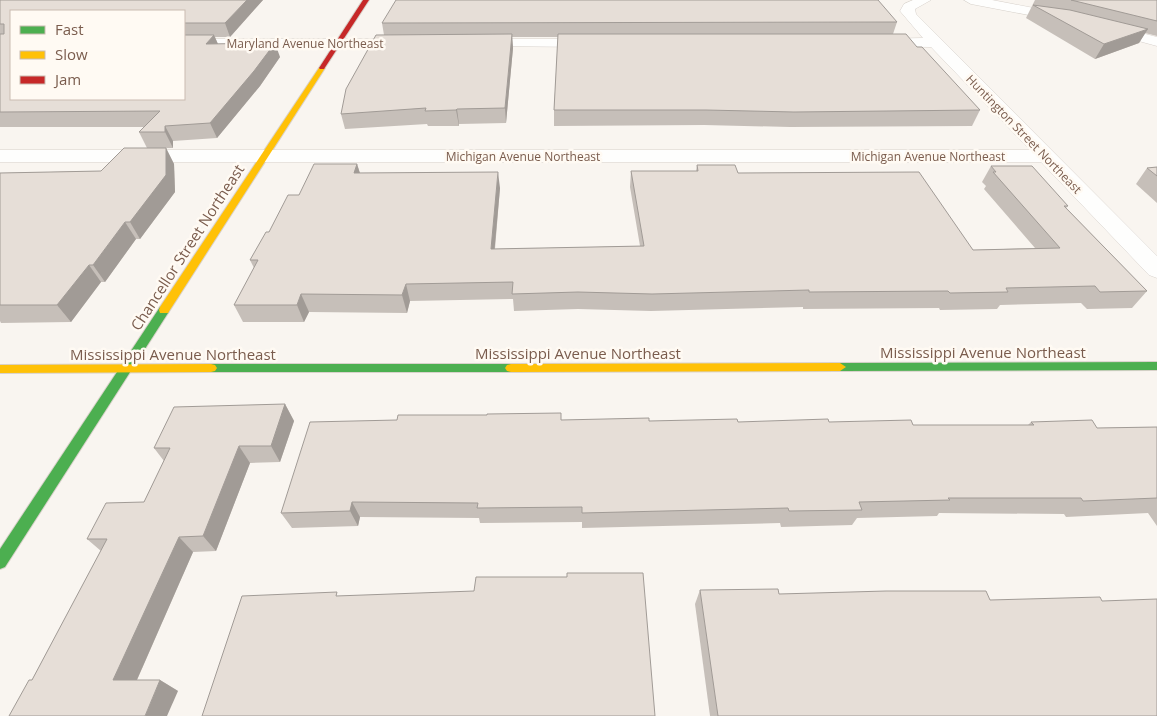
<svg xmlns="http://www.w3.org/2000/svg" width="1157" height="716" font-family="'Open Sans',sans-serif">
  <rect width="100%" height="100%" fill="#f9f5f0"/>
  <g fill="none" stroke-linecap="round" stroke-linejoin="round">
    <g stroke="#d7d1cb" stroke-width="1">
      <g id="street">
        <path d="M913 0H931L915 9 916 14 1157 256V278L1149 275 1041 162H0V150H1030L931 47 872 46 870 43 872 40 877 39 923 38 900 11 904 4Z"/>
        <path d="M964 0H992L1065 14 1072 18 1065 22 971 4Z"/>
        <path d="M1107 24 1157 37V46L1102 31 1100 28 1102 25Z"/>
        <path d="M184 39H409L414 40 416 43 414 46 409 47H184Z"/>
        <path d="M475 39H594L599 40 601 43 599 46 594 47 470 46 468 43 470 40Z"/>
      </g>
    </g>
    <g stroke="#d9d2cb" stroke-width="2">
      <g id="fast">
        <path d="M164 306 169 310 168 313 5 567 0 569V549L160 307Z"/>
        <path d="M1157 362V370L840 371 834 367 840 363Z"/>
        <path d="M211 364H511L515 365 517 368 515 371 511 372H211L207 371 205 368 207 365Z"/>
      </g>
    </g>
    <g stroke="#d9d2cb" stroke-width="2">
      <g id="slow">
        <path d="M322 66 325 68 168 313H160L159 310 160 307 319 68Z"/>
        <path d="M840 363 846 367 840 371 511 372 507 371 505 368 507 365 511 364Z"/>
        <path d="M211 364 215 365 217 368 215 371 211 372 0 373V365Z"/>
      </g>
    </g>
    <g stroke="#d9d2cb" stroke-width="2">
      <path id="jam" d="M363 0H369L324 69H320L319 68Z"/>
    </g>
    <use href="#street" fill="#fefefd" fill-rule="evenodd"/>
    <use href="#fast" fill="#4caf50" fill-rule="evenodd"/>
    <use href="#slow" fill="#ffc107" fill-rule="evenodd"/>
    <use href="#jam" fill="#c62828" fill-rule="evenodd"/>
  </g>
  <g fill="#c6bfb9" fill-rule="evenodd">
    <path d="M0 0H263L230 37H215L218 44 280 57 260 86 217 138 173 141V148H166L174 164 175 192 140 239H136L105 282H101L71 322 1 323 0 321V173L101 171 147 148 139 132 144 127H0ZM11 11H184V99Z"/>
    <path d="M1035 0H1157V36L1145 33 1139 43 1095 59 1026 18Z"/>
    <path d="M897 22 893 34 917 47 980 110 972 126 790 127 704 125 554 126V110L558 37H512L513 48 506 123 459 124V126H428L427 124 345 129 341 114 384 35 382 23Z"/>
    <path d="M357 164 360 173 500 188 495 249 640 246 630 187 631 171H696L697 165 738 173 973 250 1035 248 984 189 986 186 982 182 991 166 1068 206 1066 208 1147 291 1132 308 1087 309 1081 303 1000 305 997 309 940 310 939 308 803 309V307L651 311 578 309 514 311 513 299 410 301 407 313 309 312 304 322H243L234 305 254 268 250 260 269 232 299 195Z"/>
    <path d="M1157 167V203L1136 184 1147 168Z"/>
    <path d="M285 404 294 421 280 462 250 463 216 551 193 552 137 680H160L178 691 32 680 101 551 87 539 144 502 164 461 154 448Z"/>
    <path d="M562 420 738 422H829L913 425H1028L1031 422 1097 428 1157 427V526L1148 513 1066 517 1064 514 939 513 937 516 857 518 852 525 781 527 780 523 582 528V522L480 523 479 518 360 517 358 526 292 528 281 513Z"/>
    <path d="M700 590 779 594 1157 716H710L695 604Z"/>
  </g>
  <g fill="#a19b96">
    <path d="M247 0H263L230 37 225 23Z"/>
    <path d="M1148 29 1139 43 1095 59 1104 44Z"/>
    <path d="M512 34 513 48 506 123 505 108Z"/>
    <path d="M214 35 220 49 206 44Z"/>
    <path d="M275 43 280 57 260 86 217 138 210 123Z"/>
    <path d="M457 109 459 124V126L456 110Z"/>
    <path d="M165 126 173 141V148L165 132Z"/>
    <path d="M166 148 174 164 175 192 140 239 130 222Z"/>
    <path d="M357 164 362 180 354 173Z"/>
    <path d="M498 172 500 188 493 266 491 249Z"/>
    <path d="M125 222 136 239 105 282 93 265Z"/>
    <path d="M89 265 101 282 71 322 57 305Z"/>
    <path d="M406 284 410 301 407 313 402 295Z"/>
    <path d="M301 294 309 312 304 322 297 305Z"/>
    <path d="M285 404 294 421 280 462 271 446Z"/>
    <path d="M239 446 250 463 216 551 203 536Z"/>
    <path d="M352 502 360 517 358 526 350 511Z"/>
    <path d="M179 537 193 552 132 691 113 680Z"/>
    <path d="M160 680 178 691 167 716H145Z"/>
  </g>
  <g fill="#e6ded7" stroke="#a19b96">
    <path d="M0 0H247L225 23H184V11H11V99H184V35H214L206 44 275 43 254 71 210 123 165 126V132H139L160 111 0 112V34H4V24H0Z"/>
    <path d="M396 0H878L897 22 382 23Z"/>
    <path d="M1071 0H1157V21Z"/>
    <path d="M1033 5 1070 10 1148 29 1104 44Z"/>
    <path d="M512 34 505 108 457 109 456 110 425 111 426 108 341 114 346 89 376 35Z"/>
    <path d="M558 34H906L917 47H922L980 110 794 112 706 110H554Z"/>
    <path d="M124 148H166V175L130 222H125L93 265H89L57 305H0V173L101 171Z"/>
    <path d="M314 164H357L354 173 498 172 491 249 644 246 631 171H698L697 165H735L738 173 919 172 973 250 1060 248 993 172H996L991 166H1032L1068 206H1064L1147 291 1100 292 1095 286 1006 288 1008 292 950 293 948 291 809 292V290L652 294 578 292 512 294 513 282 406 284 402 295 301 294 297 305H234L258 260H250L266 232H269L288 195H299Z"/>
    <path d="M1157 167V176L1147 168Z"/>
    <path d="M285 404 271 446H239L203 536 179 537 113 680H160L145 716H9L29 680H32L107 539H87L106 503 144 502 170 448H154L174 407Z"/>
    <path d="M561 413V420L649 418V421L737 419 738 422 828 419 829 422 911 420 913 425H1034L1031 422 1092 420 1097 428 1157 427V498L1083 501 1081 498H948L950 500 859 502 862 510 789 511 788 508 582 513V507L477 508 478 503 352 502 350 511 281 513 310 422 397 420 398 415H487V414Z"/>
    <path d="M567 573H643L655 716H202L242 596 337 592 336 596 474 591 476 577H567Z"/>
    <path d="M778 589 779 594 886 591H986L990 600 1100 597 1102 601 1157 599V716H718L700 590Z"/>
  </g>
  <g text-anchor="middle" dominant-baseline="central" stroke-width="5" stroke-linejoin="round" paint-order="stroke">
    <g font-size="12" fill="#7a5c4d" stroke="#fffaf3">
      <text x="305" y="43">Maryland Avenue Northeast</text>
      <text transform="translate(1024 134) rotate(46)">Huntington Street Northeast</text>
      <text x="523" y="156">Michigan Avenue Northeast</text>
      <text x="928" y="156">Michigan Avenue Northeast</text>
    </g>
    <g font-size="15" fill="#7a5c4d" stroke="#fffaf3">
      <text transform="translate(187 247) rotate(-57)">Chancellor Street Northeast</text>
      <text x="983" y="352">Mississippi Avenue Northeast</text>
      <text x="578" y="353">Mississippi Avenue Northeast</text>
      <text x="173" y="354">Mississippi Avenue Northeast</text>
    </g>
  </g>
  <rect x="10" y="10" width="175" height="90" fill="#fffaf3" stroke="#cabbb1"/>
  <rect x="20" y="26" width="25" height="8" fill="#4caf50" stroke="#cabbb1"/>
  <text x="55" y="35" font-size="15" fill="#7a5c4d">Fast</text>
  <rect x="20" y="51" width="25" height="8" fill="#ffc107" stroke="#cabbb1"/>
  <text x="55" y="60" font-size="15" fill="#7a5c4d">Slow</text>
  <rect x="20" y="76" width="25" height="8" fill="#c62828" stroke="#cabbb1"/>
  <text x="55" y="85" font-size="15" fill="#7a5c4d">Jam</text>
</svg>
